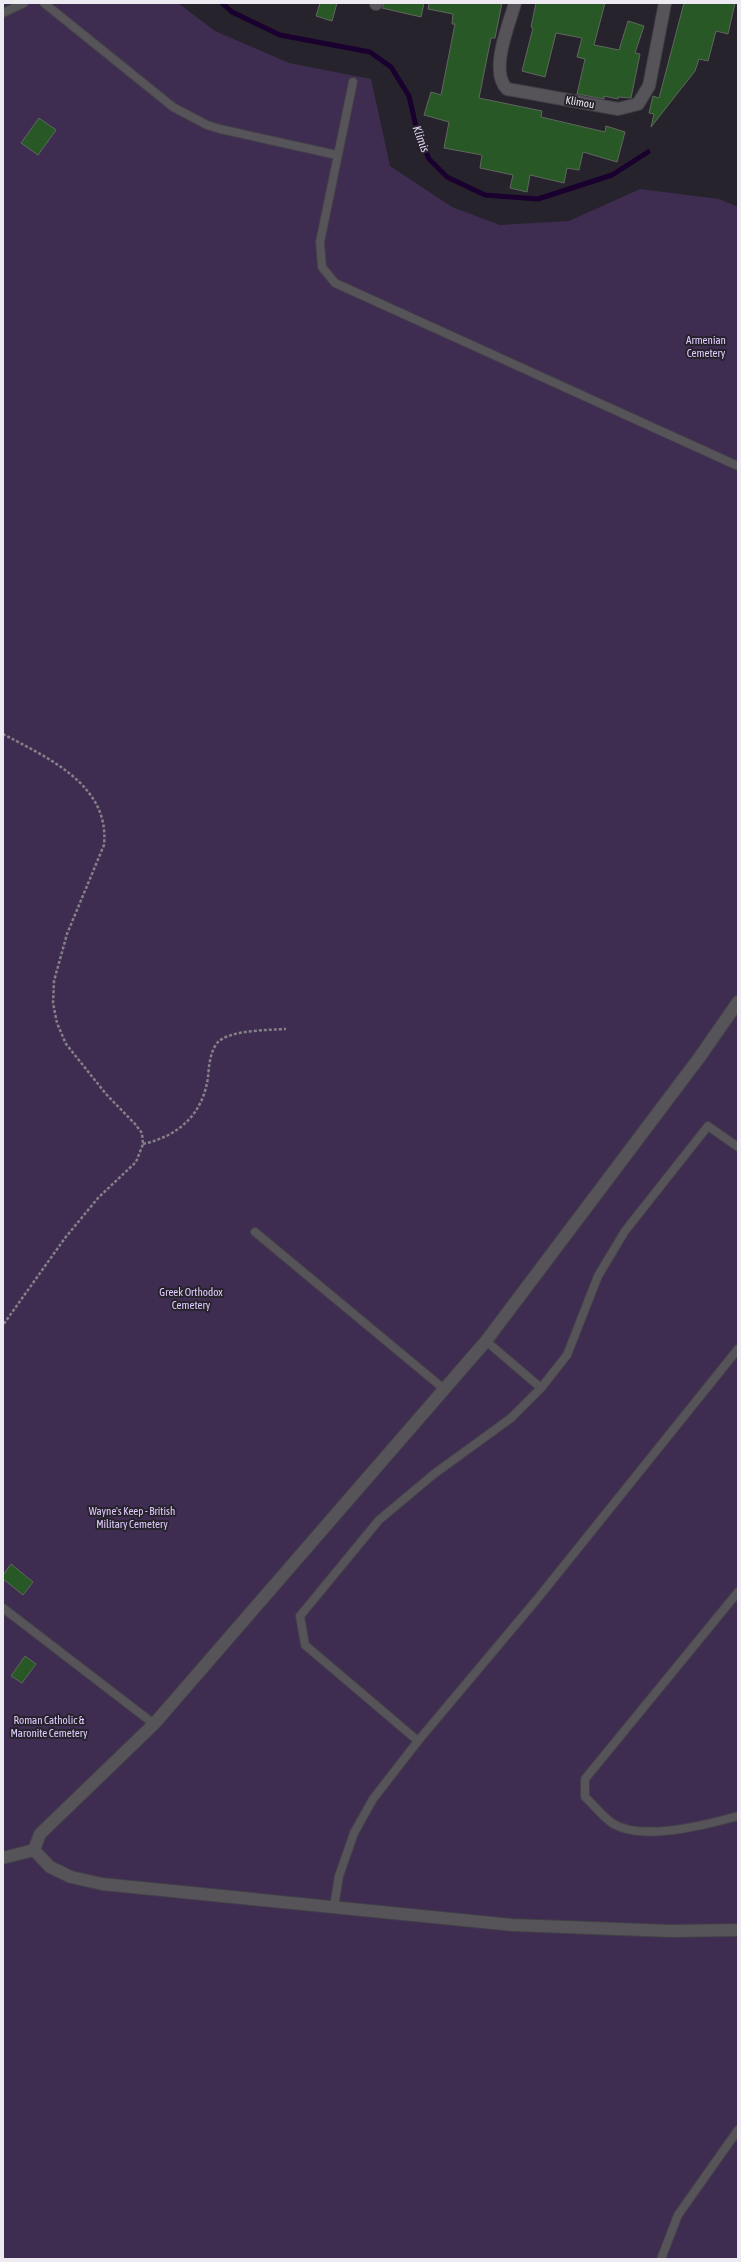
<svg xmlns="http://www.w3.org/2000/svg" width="741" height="2262" font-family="'Asap Condensed',sans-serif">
  <rect width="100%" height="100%" fill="#27232c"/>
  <path fill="#3e2d51" d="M3 3H178L215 31 289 63 371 79 390 166 452 207 500 225 569 221 640 189 719 199 738 207V2259H3Z"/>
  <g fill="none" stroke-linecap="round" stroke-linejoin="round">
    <path stroke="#19002f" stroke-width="5" d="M222 3 232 12 280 35 370 52 391 67 409 96 417 131 429 159 447 177 485 195 538 199 612 175 648 152"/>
  </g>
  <g fill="#295827" stroke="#5f675e">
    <path d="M320 3H337L332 21 316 16Z"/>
    <path d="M384 3H424L421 17 382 8Z"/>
    <path d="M429 3H502L495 38H491L479 98 542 111 541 117 605 132 606 126 625 132 617 162 583 152 579 170 567 168 564 183 530 175 527 192 510 188 513 175 480 168 482 155 444 148 449 122 424 115 431 92 441 95 455 24H452L453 14 428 9Z"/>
    <path d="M536 3H605L594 45 619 50 628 21 644 26 635 53 640 54 631 98 618 97V99L604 96V99L577 94 585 59 577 57 582 38 556 33 545 77 522 71 533 28 531 27Z"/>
    <path d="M684 3H735L728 34 716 31 708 61 699 59 695 71 651 127 654 114 649 113 653 96 659 98Z"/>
    <path d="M39 118 56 130 38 155 21 143Z"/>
    <path d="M11 1564 33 1582 23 1595 3 1579V1575Z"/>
    <path d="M25 1656 36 1664 22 1683 11 1676Z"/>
  </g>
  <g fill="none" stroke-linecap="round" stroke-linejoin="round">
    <g stroke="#433f48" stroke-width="10">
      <g id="service">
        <path d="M44 3 173 107 207 125 220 129 337 155"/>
        <path d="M3 13 24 3"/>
        <path d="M353 82 320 242 322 267 335 283 738 466"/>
        <path d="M255 1232 444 1389"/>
        <path d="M486 1341 541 1388"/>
        <path d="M738 1592 585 1779V1797C594 1805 602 1816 612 1823 641 1842 706 1825 738 1816"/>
        <path d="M3 1608 154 1724"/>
        <path d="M418 1741 305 1645 300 1616 379 1520 434 1474 511 1418 541 1388 567 1355 598 1276 625 1231 708 1126 738 1147"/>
        <path d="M334 1907 339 1876 354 1833 373 1799 418 1741 538 1598 738 1349"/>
        <path d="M661 2259 678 2215 738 2130"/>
      </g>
    </g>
    <g stroke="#433f48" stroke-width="14">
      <g id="minor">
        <path d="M515 3C509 25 489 71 507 89L618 109 638 104 649 86 665 3"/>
        <path d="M376 4V3"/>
        <path d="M34 1850 40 1834 154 1724 486 1341 699 1058 738 1002"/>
        <path d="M34 1850 50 1867 71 1877 102 1884 512 1925 671 1931 738 1930"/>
        <path d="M3 1858 34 1850"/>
      </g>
    </g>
    <g stroke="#838088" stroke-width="2.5" stroke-dasharray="3 2" stroke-linecap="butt">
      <path d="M3 734C48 758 110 785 104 845L67 934 54 981 53 1003 57 1023 66 1044 106 1094 135 1124 142 1133 143 1144 136 1162 98 1198 65 1238 3 1325"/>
      <path d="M143 1144C179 1136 203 1114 208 1077 209 1066 210 1051 218 1042 230 1030 269 1030 286 1029"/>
    </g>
    <use href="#service" stroke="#565459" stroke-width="8"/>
    <use href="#minor" stroke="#565459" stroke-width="12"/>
  </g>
  <g text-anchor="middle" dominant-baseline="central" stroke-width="4" stroke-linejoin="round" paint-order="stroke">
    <g font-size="11" fill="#edebf1" stroke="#27232c">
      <text transform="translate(580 102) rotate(10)">Klimou</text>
    </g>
    <g font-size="11" fill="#e2cbff" stroke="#27232c">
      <text x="706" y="340">Armenian<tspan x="706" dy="13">Cemetery</tspan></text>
      <text x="191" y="1292">Greek Orthodox<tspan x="191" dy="13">Cemetery</tspan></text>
      <text x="132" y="1511">Wayne's Keep - British<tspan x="132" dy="13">Military Cemetery</tspan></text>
      <text x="49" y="1720">Roman Catholic &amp;<tspan x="49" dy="13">Maronite Cemetery</tspan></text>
    </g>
    <g font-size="12" font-style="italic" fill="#e3d5f7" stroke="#27232c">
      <text transform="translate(421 139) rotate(70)">Klimis</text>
    </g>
  </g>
  <rect width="741" height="2262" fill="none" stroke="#edebf1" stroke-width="8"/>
</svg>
